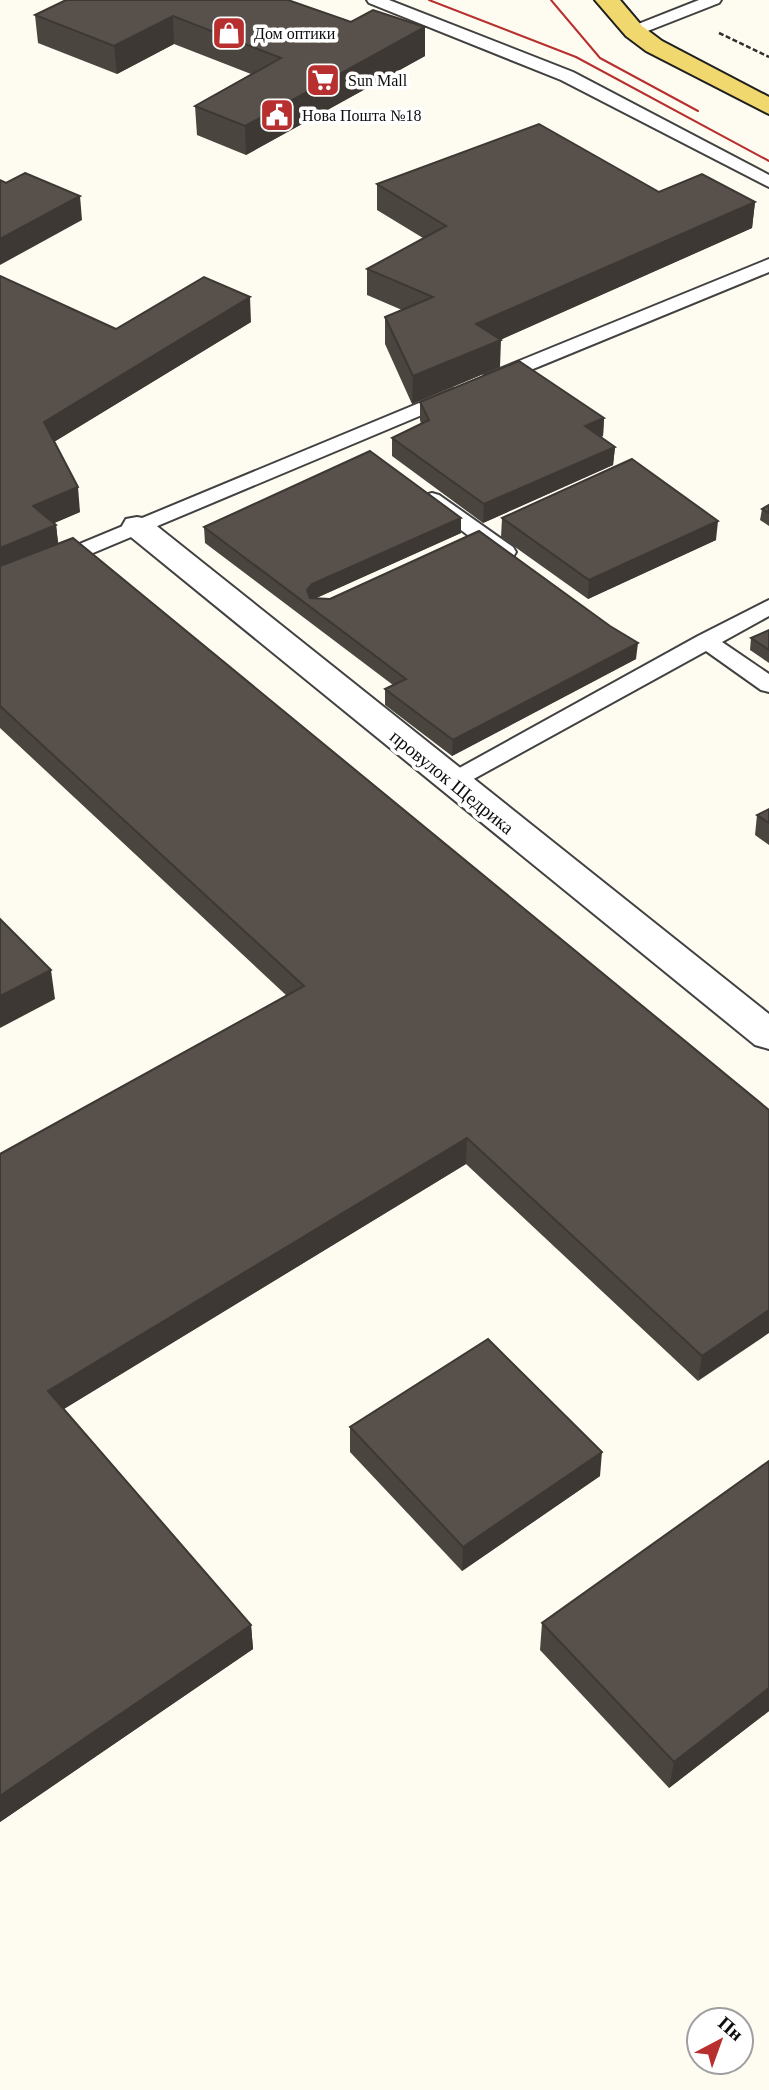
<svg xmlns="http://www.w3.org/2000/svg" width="769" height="2090" font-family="Georgia,serif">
  <rect width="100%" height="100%" fill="#fefcf1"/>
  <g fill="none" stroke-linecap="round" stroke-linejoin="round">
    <g stroke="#414141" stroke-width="4">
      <g id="service">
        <path d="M367 0H389L573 72 769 175V187L561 80 369 3Z"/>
        <path d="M699 0H721L719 3 640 34 634 36 626 31 628 28Z"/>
        <path d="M769 259V272L499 383 492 385 482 379 485 375Z"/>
        <path d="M453 389 460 391 463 395 460 399 0 592V577Z"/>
        <path d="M432 493 439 495 513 547 516 552 513 557H497L425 503 422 499 425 495Z"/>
        <path d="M769 600V616L722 642 769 674V692L761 690 706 651 459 787 451 790 443 787 439 782 443 777 698 636Z"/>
      </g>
    </g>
    <g stroke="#414141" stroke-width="4">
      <path id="minor" d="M137 517 148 519 769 1014V1049L755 1045 126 533 122 526 126 519Z"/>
    </g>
    <g stroke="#1f1f1f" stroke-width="4">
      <path id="primary" d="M595 0H620L642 26 662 41 769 97V114L646 51 626 36Z"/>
    </g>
    <path stroke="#303030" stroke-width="2.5" stroke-dasharray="5 2.5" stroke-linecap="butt" d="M719 33 769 57"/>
    <use href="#service" fill="#fff" fill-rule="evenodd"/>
    <use href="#minor" fill="#fff" fill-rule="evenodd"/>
    <use href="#primary" fill="#f1d86e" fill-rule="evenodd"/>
    <g stroke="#b72f2e" stroke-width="2">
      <path d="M429 0 576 57 769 161"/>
      <path d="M551 0 600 58 698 111"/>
    </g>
  </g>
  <g fill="#4b4540">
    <path d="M288 0 425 56 246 155 197 135 195 106 251 74 174 44 117 74 38 43 35 15Z"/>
    <path d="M377 184 659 192 755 202 752 228 500 340V367L412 404 385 344V317L402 310 367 295V269L423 238 377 210Z"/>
    <path d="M0 276 116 329 251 322 54 442 80 512 54 523 56 525 58 544 769 1110 698 1381 466 1164 64 1409 251 1625 253 1649 0 1822V1154L287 996 0 728Z"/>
    <path d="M420 402 604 418 603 436 601 437 615 447 613 465 483 523 392 456V438L421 424 420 420Z"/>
    <path d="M769 505V526L760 520 762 509Z"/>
    <path d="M461 518V533L316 598 636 659 452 756 385 705V689L393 685 205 543 204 527Z"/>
    <path d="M502 518 716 540 588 599 501 537Z"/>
    <path d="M769 630V663L750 650 751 638Z"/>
    <path d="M769 809V845L755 835 757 815Z"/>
    <path d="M350 1427 600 1476 462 1571 350 1452Z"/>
    <path d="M769 1461V1711L669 1788 540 1650 542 1623Z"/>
  </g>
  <g fill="#3d3834">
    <path d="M173 16 174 44 117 74 114 46Z"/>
    <path d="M425 27V56L246 155 245 126Z"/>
    <path d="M80 196 82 220 0 265V239Z"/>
    <path d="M755 202 752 228 475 351 476 324Z"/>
    <path d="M250 297 251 322 47 446 44 422Z"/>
    <path d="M501 340 500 367 412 404 413 376Z"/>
    <path d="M604 418 603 436 584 444 585 426Z"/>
    <path d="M615 447 613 465 483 523 484 504Z"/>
    <path d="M78 487 80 512 36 531 33 506Z"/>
    <path d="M461 518V533L312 600 308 606 307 590 312 584Z"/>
    <path d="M718 521 716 540 588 599 589 580Z"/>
    <path d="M56 525 59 550 0 574V548Z"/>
    <path d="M638 643 636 659 452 756 453 740Z"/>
    <path d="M51 970 55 999 0 1028V996Z"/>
    <path d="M467 1138 466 1164 52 1416 48 1391Z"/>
    <path d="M769 1310V1333L698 1381 702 1356Z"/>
    <path d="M602 1452 600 1476 462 1571 463 1547Z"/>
    <path d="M251 1625 253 1649 0 1822V1796Z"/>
    <path d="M769 1688V1711L669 1788 674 1762Z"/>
  </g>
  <g fill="#57504b" stroke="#3d3834" stroke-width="2">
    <path d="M66 0H288L351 22 373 10 425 27 245 126 195 106 281 58 173 16 114 46 35 15Z"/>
    <path d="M539 124 659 192 702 174 755 202 476 324 501 340 413 376 385 317 433 297 367 269 446 226 377 184Z"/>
    <path d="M25 173 80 196 0 239V180L6 183Z"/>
    <path d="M0 276 116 329 204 277 250 297 44 422 78 487 33 506 56 525 0 548Z"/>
    <path d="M519 361 604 418 585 426 615 447 484 504 392 438 429 420 420 402Z"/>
    <path d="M370 451 461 518 312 584 307 590 310 598 330 599 479 531 610 626 638 643 453 740 385 689 406 679 204 527Z"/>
    <path d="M632 459 718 521 589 580 502 518Z"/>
    <path d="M769 505V513L762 509Z"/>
    <path d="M73 538 769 1110V1310L702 1356 467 1138 48 1391 251 1625 0 1796V1154L304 986 0 706V566Z"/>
    <path d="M769 630V650L751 638Z"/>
    <path d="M769 809V823L757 815Z"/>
    <path d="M0 919 51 970 0 996Z"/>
    <path d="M488 1339 602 1452 463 1547 350 1427Z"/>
    <path d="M769 1461V1688L674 1762 542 1623Z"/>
  </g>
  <defs>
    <g id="shop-square" transform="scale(1.75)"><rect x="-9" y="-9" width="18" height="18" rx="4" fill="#b72f2e" stroke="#fff"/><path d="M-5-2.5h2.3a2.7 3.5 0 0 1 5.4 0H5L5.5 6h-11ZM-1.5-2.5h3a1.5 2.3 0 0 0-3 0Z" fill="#fff"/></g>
    <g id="supermarket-square" transform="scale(1.75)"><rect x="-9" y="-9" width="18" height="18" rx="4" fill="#b72f2e" stroke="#fff"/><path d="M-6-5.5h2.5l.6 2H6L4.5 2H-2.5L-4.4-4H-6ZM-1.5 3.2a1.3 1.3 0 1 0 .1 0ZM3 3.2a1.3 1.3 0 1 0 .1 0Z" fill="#fff"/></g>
    <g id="civic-square" transform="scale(1.75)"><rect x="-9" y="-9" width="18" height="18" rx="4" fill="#b72f2e" stroke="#fff"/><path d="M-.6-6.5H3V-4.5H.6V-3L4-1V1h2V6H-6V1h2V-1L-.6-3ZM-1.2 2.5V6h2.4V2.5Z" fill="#fff"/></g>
  </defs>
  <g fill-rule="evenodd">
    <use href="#shop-square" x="229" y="33"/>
    <use href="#supermarket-square" x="323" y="80"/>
    <use href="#civic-square" x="277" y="115"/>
  </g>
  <g text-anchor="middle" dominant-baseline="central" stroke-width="7" stroke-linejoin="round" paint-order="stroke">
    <g font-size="16" fill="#0e0e0e" stroke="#fff" text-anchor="start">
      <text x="254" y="33">Дом оптики</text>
      <text x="348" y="80">Sun Mall</text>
      <text x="302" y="115">Нова Пошта №18</text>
    </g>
    <g font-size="19" fill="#0e0e0e" stroke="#fff">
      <text transform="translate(452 782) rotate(39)">провулок Щедрика</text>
    </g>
  </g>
  <g transform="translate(720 2041) rotate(41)"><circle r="33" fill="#ffffff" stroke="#9f9f9f" stroke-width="2"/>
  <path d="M0-5L12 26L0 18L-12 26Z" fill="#b72f2e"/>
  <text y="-10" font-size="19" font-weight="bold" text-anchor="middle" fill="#0e0e0e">Пн</text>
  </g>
</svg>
